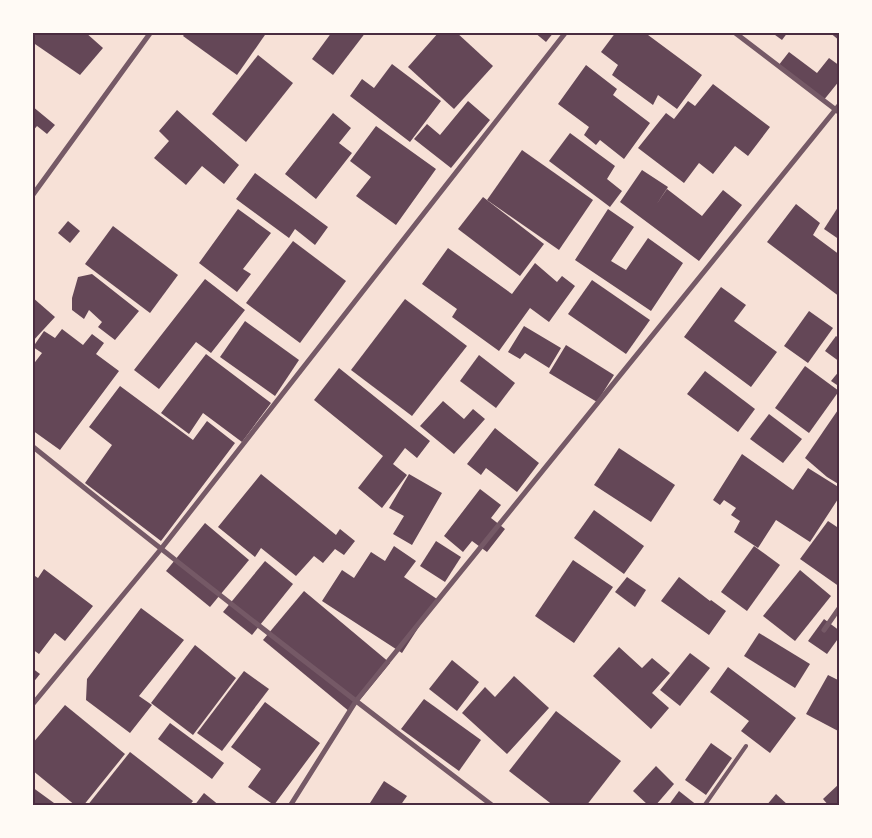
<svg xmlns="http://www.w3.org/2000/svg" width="872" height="838" font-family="'Source Sans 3',sans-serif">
  <rect width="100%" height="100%" fill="#f7e1d7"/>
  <g fill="#644757">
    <path d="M32 32H85L103 48 80 75 32 42Z"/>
    <path d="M186 32H267L237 75 183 36Z"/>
    <path d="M332 32H366L333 75 312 59Z"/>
    <path d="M439 32H456L493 66 454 109 408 67Z"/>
    <path d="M534 32H554L546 42Z"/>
    <path d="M616 32H644L702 75 677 109 658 95 653 105 612 75 618 65 601 52Z"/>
    <path d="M771 32H788L782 40Z"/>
    <path d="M829 32H840V41Z"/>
    <path d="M789 52 817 73 829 58 840 66V80L823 101 778 66Z"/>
    <path d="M258 55 293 83 246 142 212 114Z"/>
    <path d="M392 64 441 101 410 142 350 96 362 79 374 88Z"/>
    <path d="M586 65 617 89 613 95 650 123 624 159 600 140 596 145 584 135 589 127 558 104Z"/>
    <path d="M713 84 770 127 748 156 735 146 713 174 699 163 684 183 638 148 666 113 674 119 688 101 695 106Z"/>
    <path d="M468 101 490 120 451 168 414 139 427 124 440 135Z"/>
    <path d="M32 106 55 125 47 134 37 126 32 132Z"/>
    <path d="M177 110 239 165 224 184 202 166 186 185 154 158 169 141 159 131Z"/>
    <path d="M333 113 351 128 339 143 352 153 316 199 285 174Z"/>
    <path d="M376 126 436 169 396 225 356 196 371 177 350 161Z"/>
    <path d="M570 133 615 166 607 179 622 191 610 207 549 161Z"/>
    <path d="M522 150 593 200 559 250 487 200Z"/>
    <path d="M642 170 668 187 656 205 667 189 702 216 723 190 742 205 699 261 620 202Z"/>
    <path d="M255 173 328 227 315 245 295 229 289 238 236 199Z"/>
    <path d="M483 197 544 244 520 276 458 229Z"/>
    <path d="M796 204 820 223 813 235 840 255V297L767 242Z"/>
    <path d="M840 204V240L824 229Z"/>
    <path d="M238 209 271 233 243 269 251 274 237 292 199 263Z"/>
    <path d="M608 209 634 227 611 261 626 270 648 238 683 263 651 311 575 260Z"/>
    <path d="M68 221 80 231 70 243 58 233Z"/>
    <path d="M113 226 178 275 150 313 85 264Z"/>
    <path d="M293 241 346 281 300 343 246 303Z"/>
    <path d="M448 248 512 294 535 263 557 282 562 276 575 286 549 322 530 308 499 351 452 317 457 309 422 284Z"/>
    <path d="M92 274 139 311 115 340 98 327 102 322 89 310 84 319 72 310V298L78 277Z"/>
    <path d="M205 279 245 310 211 353 196 342 159 389 134 370Z"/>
    <path d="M592 280 650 320 626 354 568 314Z"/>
    <path d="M721 287 746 305 734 321 777 352 751 387 684 337Z"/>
    <path d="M32 297 55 317 32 342Z"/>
    <path d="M405 299 467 346 412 416 351 370Z"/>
    <path d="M809 311 833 328 808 363 784 346Z"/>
    <path d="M245 321 299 360 275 396 220 357Z"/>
    <path d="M524 326 561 348 549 368 525 353 520 359 508 352Z"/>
    <path d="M62 329 83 345 92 334 104 343 96 354 119 371 60 450 32 430V366L42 353 33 347 44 331 55 338Z"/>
    <path d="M836 336 840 339V362L825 351Z"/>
    <path d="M566 345 614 375 597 402 549 373Z"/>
    <path d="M206 354 271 403 242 442 203 413 189 434 161 413Z"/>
    <path d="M479 355 515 383 496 408 460 381Z"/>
    <path d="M805 366 839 391 809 433 775 408Z"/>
    <path d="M339 368 430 441 417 458 405 448 393 464 407 475 382 508 358 488 383 456 314 400Z"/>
    <path d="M840 370V387L831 381Z"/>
    <path d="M705 371 755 409 738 432 687 394Z"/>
    <path d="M120 386 193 440 207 421 235 443 161 541 85 483 112 445 89 427Z"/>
    <path d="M443 401 464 419 473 409 485 419 454 454 420 426Z"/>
    <path d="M840 407V485L827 477 805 458Z"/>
    <path d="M769 414 802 439 783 463 750 439Z"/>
    <path d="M495 428 539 463 517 492 486 468 481 475 467 464Z"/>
    <path d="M619 448 675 485 651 522 594 485Z"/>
    <path d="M742 454 793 490 808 468 840 488V496L810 542 776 520 758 548 734 532 740 521 731 515 736 508 724 500 720 505 713 500Z"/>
    <path d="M261 474 336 535 340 529 355 541 344 555 335 549 323 563 314 556 296 576 261 548 255 557 218 527Z"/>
    <path d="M409 474 442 493 412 545 393 534 404 516 389 508Z"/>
    <path d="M480 489 501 505 491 518 505 529 487 552 472 541 463 552 444 536Z"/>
    <path d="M594 510 644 546 624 574 574 538Z"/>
    <path d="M828 521 840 529V587L800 559Z"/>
    <path d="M205 523 249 560 210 607 166 571Z"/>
    <path d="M436 541 461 557 445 582 420 566Z"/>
    <path d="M394 546 416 561 404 577 437 599 402 653 322 601 342 570 354 578 371 552 385 561Z"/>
    <path d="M754 546 780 565 747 611 721 592Z"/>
    <path d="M573 560 613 587 574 643 535 616Z"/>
    <path d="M265 561 293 584 252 635 223 612Z"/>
    <path d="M44 569 93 606 65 641 55 633 39 654 32 649V574L38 578Z"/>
    <path d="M800 570 831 596 795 641 763 616Z"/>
    <path d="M627 577 646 590 635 607 615 592Z"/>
    <path d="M679 577 710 601 711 600 726 611 709 635 661 601Z"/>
    <path d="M304 591 390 663 350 712 263 640Z"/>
    <path d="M141 608 184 640 139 696 152 705 130 733 86 700 87 679Z"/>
    <path d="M824 619 840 631V636L827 654 808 641Z"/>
    <path d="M759 633 810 664 795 688 744 656Z"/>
    <path d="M195 645 236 678 193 735 151 703Z"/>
    <path d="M619 647 642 668 652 658 670 673 652 693 669 708 651 729 593 676Z"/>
    <path d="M690 653 710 668 680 706 660 690Z"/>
    <path d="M452 660 479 682 457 711 429 689Z"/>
    <path d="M728 667 796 718 770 753 741 731 749 721 710 692Z"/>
    <path d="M32 668 40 674 32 684Z"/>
    <path d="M244 671 269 689 222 751 197 733Z"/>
    <path d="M828 675 840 681V732L806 714Z"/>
    <path d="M514 676 549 708 507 754 462 713 485 687 495 697Z"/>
    <path d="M424 699 481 740 459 771 401 729Z"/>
    <path d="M265 702 320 743 274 805 248 787 261 769 231 747Z"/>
    <path d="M65 705 125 754 83 806H76L32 770V744Z"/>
    <path d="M556 711 621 761 586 806H554L509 771Z"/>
    <path d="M170 723 224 763 212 779 158 739Z"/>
    <path d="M711 743 732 758 706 795 685 780Z"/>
    <path d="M130 752 193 801 189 806H87Z"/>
    <path d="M656 766 674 784 655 806H649L633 791Z"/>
    <path d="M384 781 407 796 400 806H374L370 803Z"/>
    <path d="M840 783V806H829L823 799Z"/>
    <path d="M32 787 54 803 52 806H32Z"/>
    <path d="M679 791 698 806H668Z"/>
    <path d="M204 793 220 806H194Z"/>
    <path d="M776 794 789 806H766Z"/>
  </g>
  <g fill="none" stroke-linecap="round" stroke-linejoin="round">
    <path stroke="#755966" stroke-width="4" d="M704 806 746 746"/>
    <g stroke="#755966" stroke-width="5">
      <path d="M734 32 840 113"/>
      <path d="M32 196 151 32"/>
      <path d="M32 446C184 568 338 688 493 806"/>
      <path d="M824 630 840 607"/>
      <path d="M32 705 161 549 566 32"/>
      <path d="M290 806 356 701 840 104"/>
    </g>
  </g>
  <rect width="872" height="838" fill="none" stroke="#fffaf5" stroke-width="68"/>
  <rect x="34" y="34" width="804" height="770" fill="none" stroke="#4a2c40" stroke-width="2"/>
</svg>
